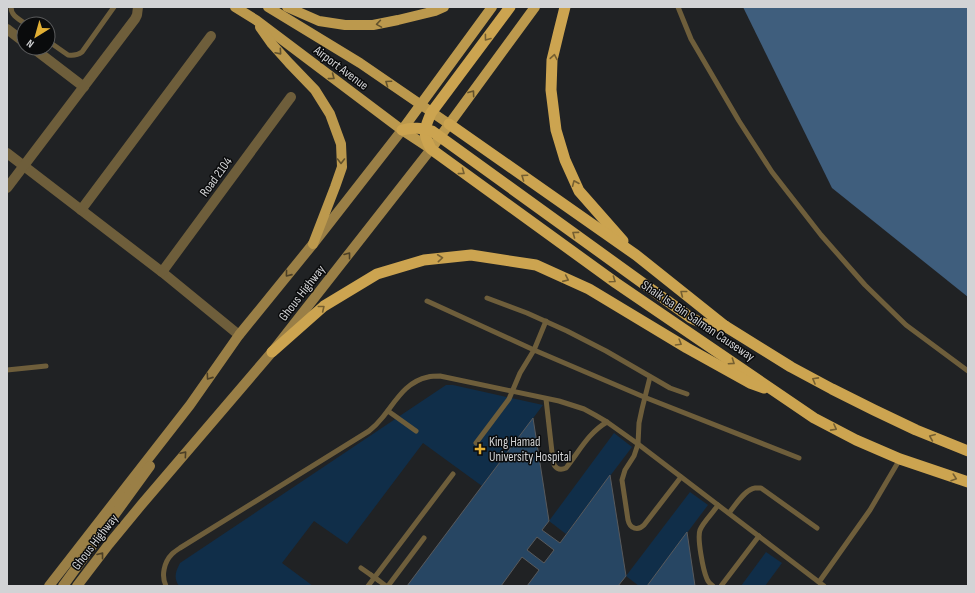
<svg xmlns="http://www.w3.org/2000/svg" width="975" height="593" font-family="'Sofia Sans Condensed',sans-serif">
  <rect width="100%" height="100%" fill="#202224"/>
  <g fill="#102e49">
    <path d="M446 385H453L543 405 482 486 423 443 347 544 314 521 282 563 313 586H179C173 577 176 571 180 563Z"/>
    <path d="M614 433 632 447 566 534 549 521Z"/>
    <path d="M690 492 708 505 647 586H639L626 576Z"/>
    <path d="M766 552 782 563 765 586H741Z"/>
  </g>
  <path fill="#3f5e7d" d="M743 7H968V297L832 188Z"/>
  <g fill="#274663" stroke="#585a5d" fill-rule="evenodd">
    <path d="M533 418 549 521 542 530 560 543 610 475 626 576 618 586H527L539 570 522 557 501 586H407ZM537 537 554 550 544 563 527 550Z"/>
    <path d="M687 532 695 586H647Z"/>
  </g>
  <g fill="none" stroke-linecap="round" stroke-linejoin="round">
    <g stroke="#6e5e3b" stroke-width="5">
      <path d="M11 7C11 16 19 19 26 24"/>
      <path d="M678 7 691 39 739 121 772 172 821 235 865 285 906 325 968 371"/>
      <path d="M48 41 68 55C74 56 78 55 82 52L114 7"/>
      <path d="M487 298 527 313 567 331 606 351 670 388 687 394"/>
      <path d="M427 301 534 350 644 397 799 458"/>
      <path d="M7 370 46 366"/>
      <path d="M650 377 642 409 639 423 638 444 634 456 625 470 622 480 628 520C630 529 638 531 644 525L681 477"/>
      <path d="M546 399 553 461C554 468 559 471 566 468 579 452 588 433 607 422"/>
      <path d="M388 411 416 431"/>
      <path d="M476 443 509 399 520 373 534 350 546 321"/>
      <path d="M729 513C735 506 745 489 755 488 756 488 760 488 761 488L817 528"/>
      <path d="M361 568 371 575"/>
      <path d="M378 580 386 586"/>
      <path d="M819 582 870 510 900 459"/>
      <path d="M166 586C161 576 164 562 172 554 174 552 177 550 180 548L369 431C374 427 378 423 382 418 396 401 405 382 428 377 432 376 436 376 440 376L559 401 584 409 595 415 607 422 638 444 824 586"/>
      <path d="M368 586 453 474"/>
      <path d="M388 586 424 538"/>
      <path d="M713 586C710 584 708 582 707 579 703 570 697 538 700 530 703 522 713 513 718 505"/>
      <path d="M721 586 759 536"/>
    </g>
    <g stroke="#6e5e3b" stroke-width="10">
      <path d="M7 29 24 42"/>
      <path d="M33 48 84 87"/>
      <path d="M7 153 162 272 239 335"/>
      <path d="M7 188 135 19 137 15 138 7"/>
      <path d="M81 210 211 36"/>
      <path d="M162 272 291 97"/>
    </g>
    <g stroke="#9a7f46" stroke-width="10">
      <path d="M49 586 190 405 239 335 313 244 402 130"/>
      <path d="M63 586 150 466"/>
      <path d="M77 586 109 544 142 504 272 352 431 149"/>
    </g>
    <g stroke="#bc994d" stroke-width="10">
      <path d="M235 7 256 20 402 130 431 149 535 7"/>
      <path d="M268 7 360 63 449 124"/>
      <path d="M287 7 319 21 345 25H373L398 20 435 11 444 7"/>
      <path d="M260 27 272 44 289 63 315 90 330 114 341 144 342 167 335 187 313 244"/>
      <path d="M402 130 492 7"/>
    </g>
    <g stroke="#cca450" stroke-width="11">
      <path d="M510 7 431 113C424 131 422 131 431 149L616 283 814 418 856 440 900 459 968 482"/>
      <path d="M565 7 559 31 552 60 551 90 556 130 565 160 579 191 623 241"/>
      <path d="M449 124 636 255 725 326 791 367 832 389 874 410 916 430 968 451"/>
      <path d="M402 130C413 127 421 128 432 131L691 318C702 324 712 327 725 326"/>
      <path d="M272 352 324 306 377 274 424 260 471 255 536 265 589 289 687 348 750 383 764 388"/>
    </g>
    <path stroke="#6e5e3b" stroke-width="5" d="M371 575 378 580"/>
  </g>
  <defs><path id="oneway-chevron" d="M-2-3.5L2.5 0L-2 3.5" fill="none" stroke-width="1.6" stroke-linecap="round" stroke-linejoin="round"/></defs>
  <g stroke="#63522c">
    <use href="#oneway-chevron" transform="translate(379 24) rotate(171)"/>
    <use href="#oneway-chevron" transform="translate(279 52) rotate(49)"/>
    <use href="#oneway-chevron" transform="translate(332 77) rotate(37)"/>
    <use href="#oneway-chevron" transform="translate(388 83) rotate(-145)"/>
    <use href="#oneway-chevron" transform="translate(472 93) rotate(-54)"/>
    <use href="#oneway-chevron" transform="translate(341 161) rotate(90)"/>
  </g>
  <g stroke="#755f31">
    <use href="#oneway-chevron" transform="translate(487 38) rotate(127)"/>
    <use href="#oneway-chevron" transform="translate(554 57) rotate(-80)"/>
    <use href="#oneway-chevron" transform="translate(462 172) rotate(36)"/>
    <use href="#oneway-chevron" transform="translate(524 177) rotate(-145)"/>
    <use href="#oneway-chevron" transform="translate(575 183) rotate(-113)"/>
    <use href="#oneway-chevron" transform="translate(575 234) rotate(-144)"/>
    <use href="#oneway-chevron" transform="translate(440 258) rotate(-6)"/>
    <use href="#oneway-chevron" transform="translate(566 279) rotate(24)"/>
    <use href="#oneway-chevron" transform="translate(613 280) rotate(35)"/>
    <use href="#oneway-chevron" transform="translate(683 293) rotate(-142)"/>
    <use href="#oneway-chevron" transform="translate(322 308) rotate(-39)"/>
    <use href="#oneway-chevron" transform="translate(679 343) rotate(31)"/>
    <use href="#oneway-chevron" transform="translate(732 362) rotate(34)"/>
    <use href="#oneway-chevron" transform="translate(815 380) rotate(-151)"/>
    <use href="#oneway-chevron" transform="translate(834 428) rotate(28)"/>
    <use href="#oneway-chevron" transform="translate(932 437) rotate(-157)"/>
    <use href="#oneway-chevron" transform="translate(954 478) rotate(19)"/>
  </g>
  <g stroke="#4b3f26">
    <use href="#oneway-chevron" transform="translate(348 255) rotate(-52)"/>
    <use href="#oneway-chevron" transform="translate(288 274) rotate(129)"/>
    <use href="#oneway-chevron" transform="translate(209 377) rotate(125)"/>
    <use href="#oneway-chevron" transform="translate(184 454) rotate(-49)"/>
    <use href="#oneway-chevron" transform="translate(101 555) rotate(-52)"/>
  </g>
  <path fill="#e2af34" stroke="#0a0b0c" stroke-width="1.5" d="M478 443h4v4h4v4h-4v4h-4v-4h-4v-4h4z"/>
  <g text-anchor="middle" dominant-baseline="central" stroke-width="3" stroke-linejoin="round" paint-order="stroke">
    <g font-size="13" fill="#d2d3d5" stroke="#0a0b0c">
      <text transform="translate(341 68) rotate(37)">Airport Avenue</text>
      <text transform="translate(216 177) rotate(-54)">Road 2104</text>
      <text transform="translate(302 293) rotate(-52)">Ghous Highway</text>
      <text transform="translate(698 321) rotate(34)">Shaik Isa Bin Salman Causeway</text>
      <text transform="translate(95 542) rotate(-52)">Ghous Highway</text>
    </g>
    <g font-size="13" fill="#d2d3d5" stroke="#0a0b0c" text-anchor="start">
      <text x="489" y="442">King Hamad<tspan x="489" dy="15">University Hospital</tspan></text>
    </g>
  </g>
  <rect width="975" height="593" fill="none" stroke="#d2d3d5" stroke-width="16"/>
  <g transform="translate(36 36) rotate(217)"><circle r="19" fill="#0a0b0c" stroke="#5a5b5c"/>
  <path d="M0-3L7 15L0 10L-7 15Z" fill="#e2af34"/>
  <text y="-6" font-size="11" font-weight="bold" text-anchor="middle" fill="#d2d3d5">N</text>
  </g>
</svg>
